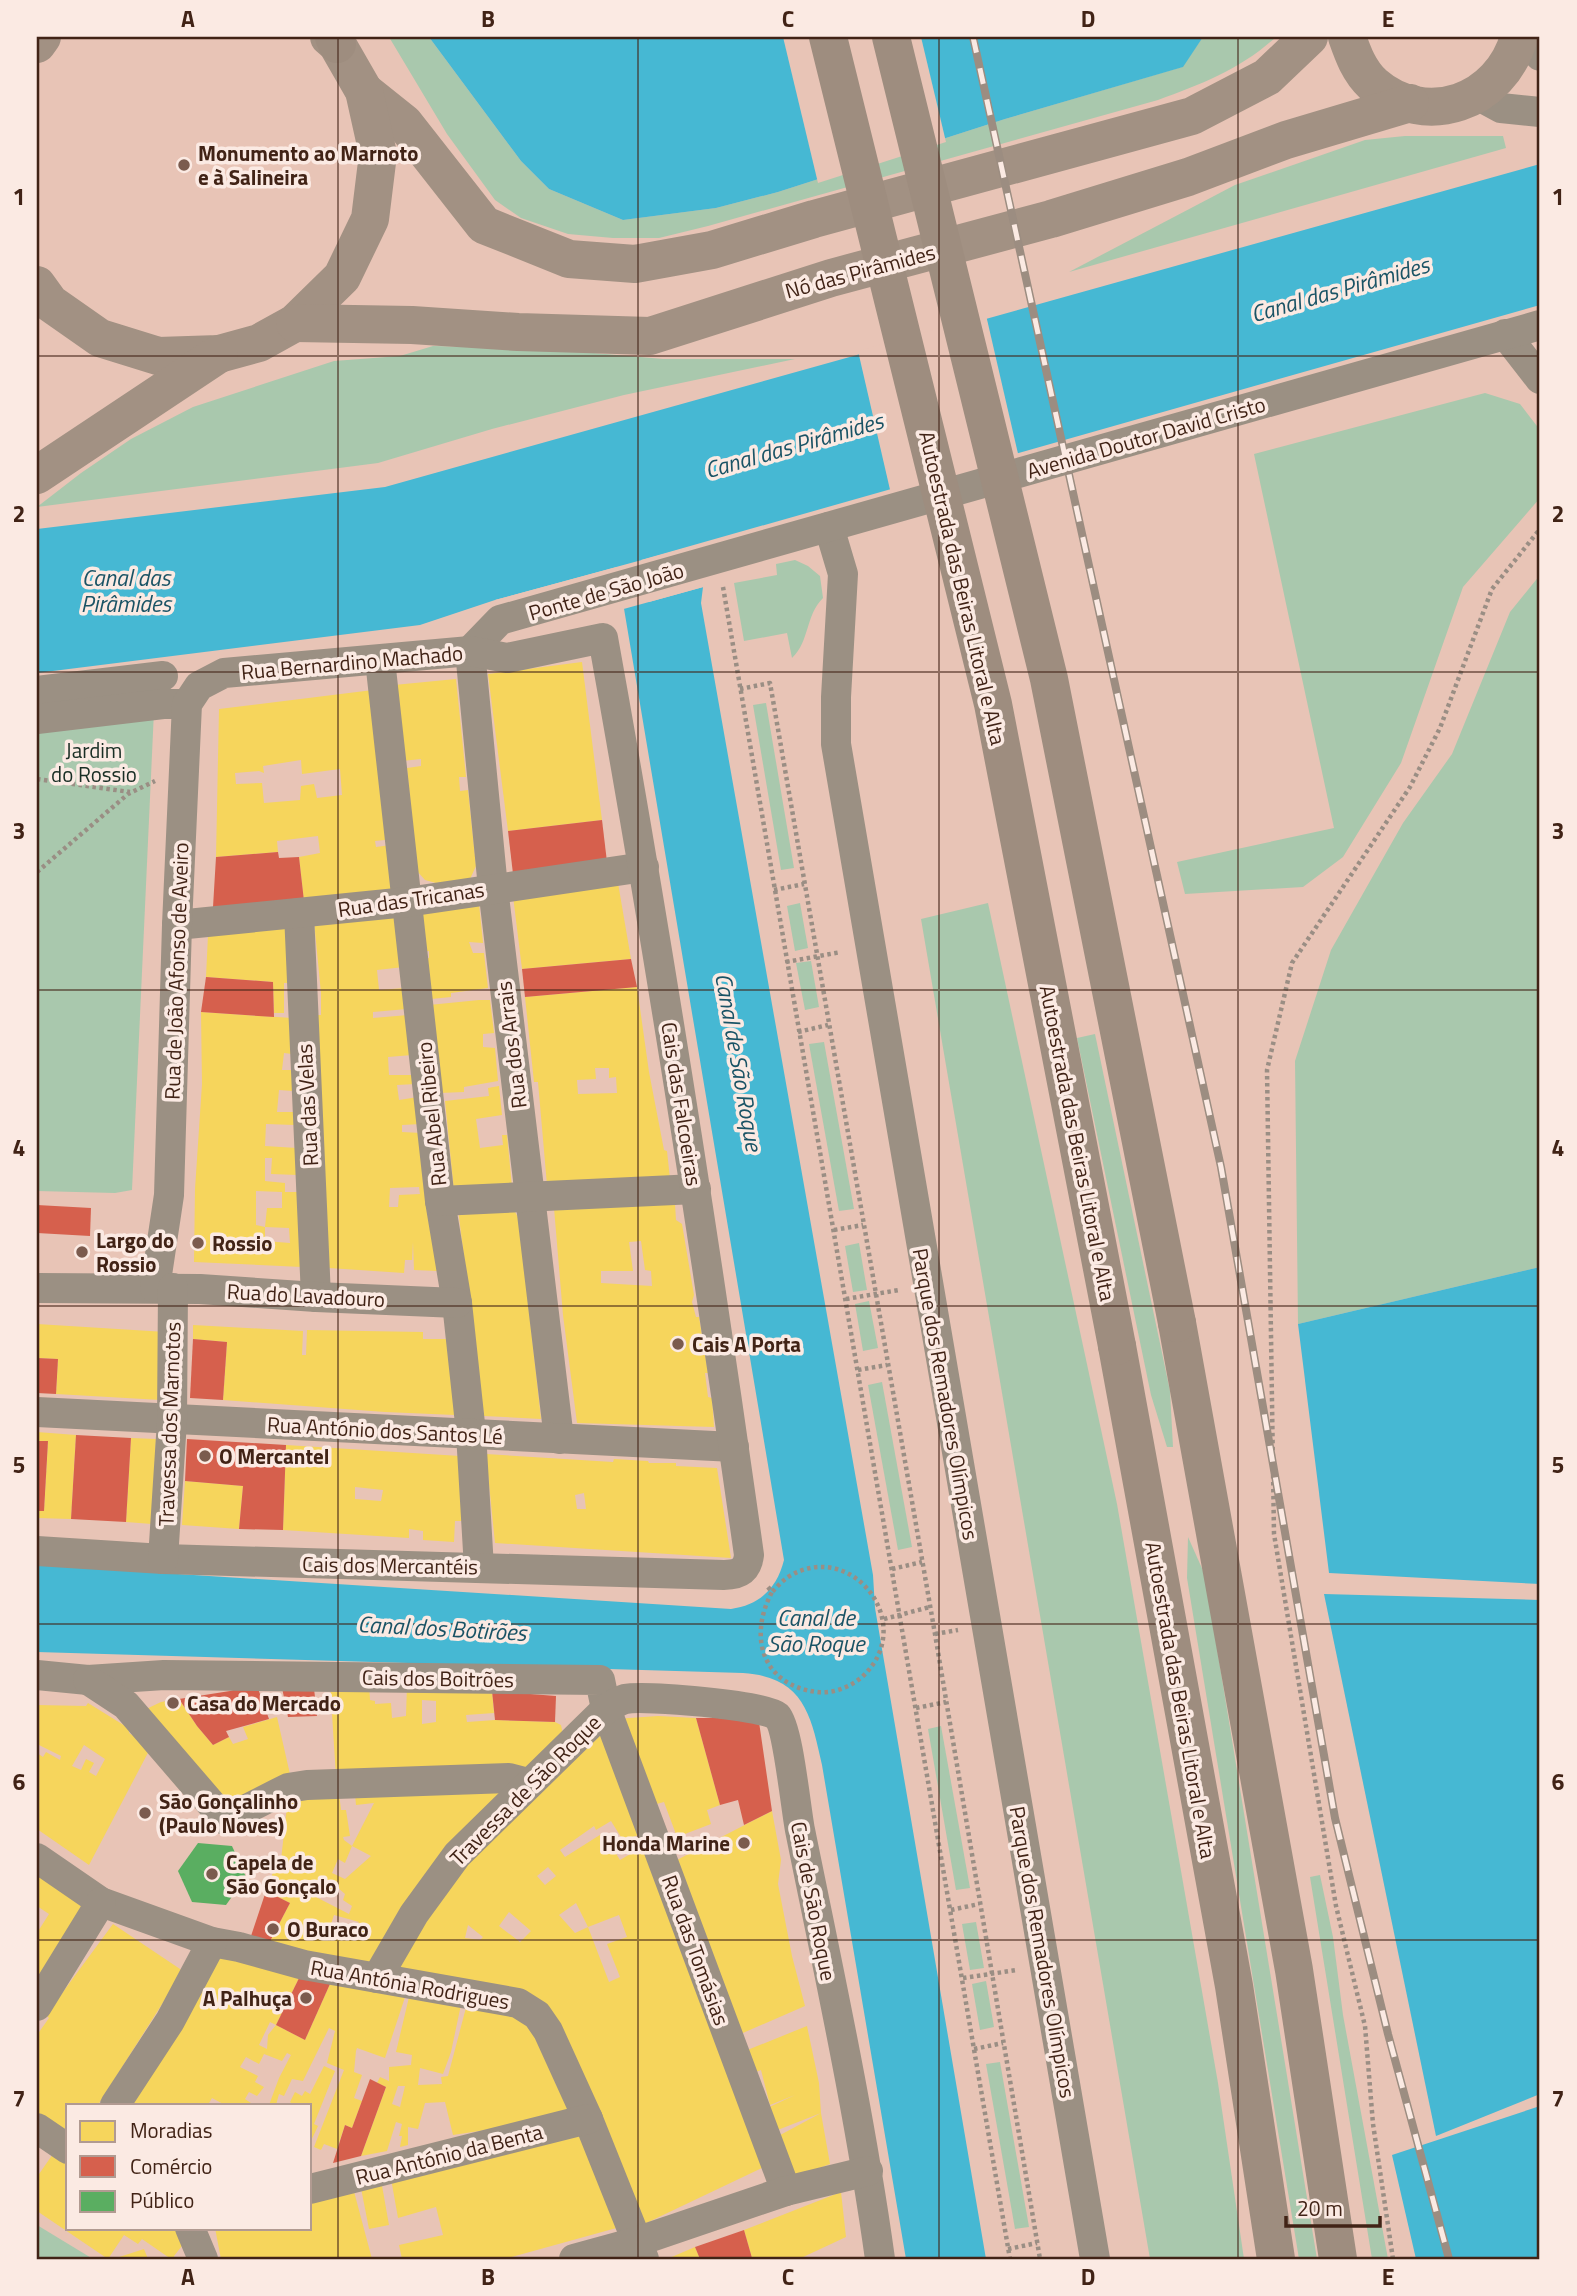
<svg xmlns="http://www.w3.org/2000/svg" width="1577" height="2296" font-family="'Titillium Web',sans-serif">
  <rect width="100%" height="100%" fill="#e8c4b6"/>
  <g fill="#a9c8ad">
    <path d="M389 37H429L521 161 549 189 623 220 716 208 778 192 1005 119 1182 67 1203 37H1276C1241 69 1202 84 1158 100L708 226 659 238H613L568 234 521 218 495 200 447 134Z"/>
    <path d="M1405 136H1503L1506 148 1069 272 1235 185 1365 140Z"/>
    <path d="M433 346 548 349 663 359H795L624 395 492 429 378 463 37 507 81 473 131 439 193 407 334 361 400 356Z"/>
    <path d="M1485 393 1520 404 1540 430V498L1463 587 1401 763 1343 857 1303 887 1185 894 1177 862 1334 828 1254 454Z"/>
    <path d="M795 560 808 566 820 576 823 598C805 616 810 641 792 658L787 633 744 641 734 583 777 575 776 564Z"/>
    <path d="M1540 575V1267L1298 1324 1295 1061 1331 950 1403 823 1452 754 1510 612Z"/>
    <path d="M155 689 132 1190 115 1193 37 1191V704Z"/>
    <path d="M766 703 794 868 781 870 753 705Z"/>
    <path d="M800 903 808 948 795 951 787 906Z"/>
    <path d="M988 903 1117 1504 1218 2083 1244 2259H1150L921 919Z"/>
    <path d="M811 961 819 1007 805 1010 796 963Z"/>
    <path d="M1095 1034 1170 1391 1173 1447H1167L1151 1395 1077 1038Z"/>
    <path d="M824 1042 854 1209 839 1211 809 1044Z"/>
    <path d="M859 1243 867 1290 853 1292 845 1246Z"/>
    <path d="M869 1301 878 1348 863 1351 855 1304Z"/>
    <path d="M882 1382 912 1547 898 1550 868 1385Z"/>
    <path d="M1188 1537 1205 1575 1317 2259H1299L1187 1578Z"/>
    <path d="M941 1726 970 1888 956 1890 928 1729Z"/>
    <path d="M1320 1875 1333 1937 1343 2015 1388 2259H1372L1310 1877Z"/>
    <path d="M976 1922 984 1968 970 1970 962 1924Z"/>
    <path d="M986 1981 994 2027 980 2030 972 1984Z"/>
    <path d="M1000 2062 1029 2227 1015 2229 986 2064Z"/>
    <path d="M37 2225 93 2259H37Z"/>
  </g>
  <g fill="#46b8d3">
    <path d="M429 37H1203L1183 67 1005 119 778 192 716 208 623 220 549 189 521 161Z"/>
    <path d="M1540 164V305L641 560 649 602 703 587 701 603 873 1575 875 1608 986 2259H906L822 1765C811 1715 804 1677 743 1673L37 1652V1565L731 1609C760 1605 777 1588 784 1560L617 567 495 600 420 625 37 673V529L385 487Z"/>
    <path d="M1540 1267V1584L1329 1573 1298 1324Z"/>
    <path d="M1324 1594 1540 1600V2094L1436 2136Z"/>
    <path d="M1540 2106V2259H1416L1392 2155Z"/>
  </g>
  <g fill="#e8c4b6">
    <path d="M783 37H921L946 142 818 183Z"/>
    <path d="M986 315 1019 458 891 494 858 351Z"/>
    <path d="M748 531 749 534 645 563 652 598 703 584 707 586 620 610 614 571 496 603 495 600Z"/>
  </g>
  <g fill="#f6d55c" fill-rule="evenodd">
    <path d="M582 662 602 820 508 831 488 674Z"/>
    <path d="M456 679 466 777H459L460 791 468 790 476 866 470 879 436 883 425 880 417 871 407 768 421 766V759L402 761 394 685Z"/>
    <path d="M373 690 394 839 375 841 376 847 391 845 393 891 304 901 299 857 320 853 318 836 277 841 278 852 216 857 219 709ZM301 760 302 774 340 769 342 795 317 798 314 784 301 786 300 800 264 803 262 783 236 784 235 773 259 771 264 773 263 766Z"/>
    <path d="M618 883 631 959 522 969 513 896Z"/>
    <path d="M479 904 483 943 469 942 473 953H484L488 988 451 993V997L431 999 423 959 429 958V951L423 952 418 911Z"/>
    <path d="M396 912 404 967 377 970 379 990 405 988 407 1009 373 1012V1018L408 1015 412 1055 388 1057 389 1075H415L416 1084 397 1085 399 1100 418 1097 421 1124 402 1125V1132L421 1133 437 1271 414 1270 413 1242 412 1260H405L404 1273 329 1268 317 1015H321V993L314 921ZM419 1187 420 1194 399 1195 398 1207H389L390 1188Z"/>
    <path d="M286 928 289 983H284V1013H274L273 982 206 977 208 935Z"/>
    <path d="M637 987 649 1072 664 1150 667 1151 670 1179 547 1185 538 1082H534L525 997ZM595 1068H609V1078L616 1077 617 1093 578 1094 577 1080 596 1079Z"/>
    <path d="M479 1000H490L494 1033 483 1034V1047L495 1048 498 1081 464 1087V1092L440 1093 429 1005Z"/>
    <path d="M201 1012 292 1018V1054L284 1053 282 1070H292L293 1091 279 1090 277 1112H294L295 1125 266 1124 265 1146 297 1148 298 1175 271 1174 272 1158H265V1181L285 1183V1192H298L302 1267 194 1262 195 1189 202 1084ZM256 1191 282 1192V1208H267L265 1227 256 1225ZM265 1227 289 1228 290 1243 265 1241Z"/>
    <path d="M499 1086 502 1115 476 1119 480 1148 503 1145 502 1135H507L512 1187 454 1191 445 1101 489 1096 488 1088Z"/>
    <path d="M675 1204 676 1220 682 1224 694 1295 692 1302 696 1317H699L708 1373H705L708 1397 712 1398 714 1427 577 1423 563 1315 554 1208ZM641 1241 645 1270 651 1271 652 1286 601 1283V1271H633L629 1242Z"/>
    <path d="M458 1209 515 1212 519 1219 541 1419 484 1416Z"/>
    <path d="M37 1324 166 1332 161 1400 56 1394 58 1359 37 1358Z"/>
    <path d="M193 1325 303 1331 302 1355H306L307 1330 423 1332V1339H450L455 1415 385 1412 223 1400 227 1342 193 1339Z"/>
    <path d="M37 1432 76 1435 71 1519 37 1518V1511H44L48 1441H37Z"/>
    <path d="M131 1438 156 1439 152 1524 126 1522Z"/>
    <path d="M286 1445 460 1456 466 1521H455L454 1542 423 1540V1531L409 1529V1538L283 1530ZM355 1487 383 1490 381 1501 355 1499Z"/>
    <path d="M486 1454 613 1462 614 1459 648 1461 649 1463H676V1466L717 1468 731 1558 495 1543ZM584 1493 586 1509H577L575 1495Z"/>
    <path d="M185 1481 243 1486 239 1529 182 1525Z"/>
    <path d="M330 1682 369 1684 370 1700 375 1701V1704L391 1703 392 1718 406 1716 407 1685 492 1691 494 1713 466 1715 467 1722 495 1720 555 1722 561 1725 564 1739 535 1770 336 1777ZM422 1700 436 1701V1722L422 1724Z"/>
    <path d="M179 1699 197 1726 213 1745 229 1737 233 1744 248 1739 243 1727 277 1717 292 1783 226 1808 140 1712 161 1702Z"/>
    <path d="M88 1703 130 1729 129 1733 151 1747 89 1865 37 1829V1753L43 1757 46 1752 60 1760 61 1756 37 1744V1705L86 1706ZM84 1745 105 1759 96 1776 89 1772 94 1763 86 1759 81 1770 72 1766Z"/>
    <path d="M658 1716 696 1718 720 1805 707 1810 711 1824 677 1837 664 1802 649 1806 615 1719Z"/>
    <path d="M604 1732 640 1834 624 1842 611 1821 596 1830 594 1826 560 1850 565 1857 603 1833 620 1860 644 1846 768 2165 640 2226 565 2040 506 1986 388 1970 441 1885ZM548 1867 556 1876 545 1885 537 1876ZM576 1903 588 1927 619 1915 627 1937 607 1944 620 1977 609 1982 588 1927 575 1933 559 1915ZM509 1912 531 1931 520 1942 499 1926ZM468 1925 483 1937 480 1940 465 1938Z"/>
    <path d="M505 1788 395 1932 363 1969 268 1945 290 1903 266 1891 275 1867 280 1869 288 1797 339 1793 341 1810H346L350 1836 343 1837 344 1840 352 1846 345 1863 338 1859 332 1873 345 1879 371 1856 352 1846 374 1803 356 1805 355 1794ZM318 1887 330 1895 337 1887 345 1894 343 1900 352 1906 349 1914 314 1896ZM334 1915 359 1922 355 1928 331 1924Z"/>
    <path d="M772 1811 781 1860 778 1884 792 1956 805 2006 736 2036 673 1862Z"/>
    <path d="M37 1872 86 1902 37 1984V1933L49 1914 37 1906Z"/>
    <path d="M113 1924 183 1971 98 2105H68V2138L37 2119V2035L49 2018 46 2015Z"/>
    <path d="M221 1951 302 1972 276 2025 270 2022 259 2045 267 2049 268 2035 276 2025 305 2040 334 1975 408 1988 385 2058 357 2048 356 2051 354 2072 362 2075 354 2098 362 2101 352 2128 345 2125 337 2149 324 2144 321 2150 314 2147 344 2070 327 2063 335 2031 329 2028 303 2081 292 2079 284 2096 279 2094 276 2105H269L279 2078 291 2055 287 2053 282 2061 264 2054 259 2064 246 2057 240 2067 258 2076 255 2082 264 2087 257 2096 249 2092 245 2099 254 2105H225L212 2098 208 2105H130Z"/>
    <path d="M410 1993 462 2000 451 2052 443 2074 420 2068 418 2085 442 2084 441 2077 448 2076 468 2000 509 2010 534 2028 557 2087 561 2086 570 2111 499 2128 453 2135 445 2102 425 2103 418 2129 408 2127V2145L400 2147 402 2136H399L402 2124 396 2122 387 2151 361 2156 386 2087 377 2083 380 2077 389 2081V2067L411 2065 412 2055 396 2052ZM398 2086H405L400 2107 392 2104Z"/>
    <path d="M807 2026 819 2083 821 2113 830 2164 787 2180 771 2140 821 2113 770 2133 763 2110 795 2095 770 2105 761 2070 748 2075 740 2053Z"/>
    <path d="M324 2066 335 2071 314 2124 318 2126 310 2143V2105H293L290 2102 295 2092 302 2096 305 2091 310 2094Z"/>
    <path d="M582 2122 620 2227 504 2259H402L399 2245 443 2235 436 2207 398 2218 390 2173Z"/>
    <path d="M55 2151 68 2160V2228H179L185 2242 174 2256 175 2259H171L142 2239 138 2244 124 2235 108 2259 37 2211V2177Z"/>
    <path d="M381 2180 389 2225 369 2229 360 2183Z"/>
    <path d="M352 2184 372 2259H221L215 2228H310V2195Z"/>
    <path d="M841 2192 846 2237 801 2258 802 2259 752 2258 744 2230Z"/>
    <path d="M695 2247 700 2259H667Z"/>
    <path d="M144 2249 148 2259H113Z"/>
  </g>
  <g fill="#d6604d">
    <path d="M602 820 607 862 513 874 508 831Z"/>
    <path d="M278 852 279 858 299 857 304 901 213 907 216 857Z"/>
    <path d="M631 959 637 987 525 997 522 969Z"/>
    <path d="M206 977 273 982 274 1017 201 1012Z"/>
    <path d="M37 1205 91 1208 90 1236 37 1233Z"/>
    <path d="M193 1339 227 1342 223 1400 190 1398Z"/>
    <path d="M37 1358 58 1359 56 1394 37 1393Z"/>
    <path d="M76 1435 131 1438 126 1522 71 1519Z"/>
    <path d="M187 1439 286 1445 283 1530 239 1529 243 1486 185 1481Z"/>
    <path d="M37 1441H48L44 1511H37Z"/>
    <path d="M280 1678 313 1679 317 1716 288 1717Z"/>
    <path d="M256 1683 269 1719 226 1731 229 1737 213 1745 197 1726 179 1699 230 1691Z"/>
    <path d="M492 1691 556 1696 555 1722 495 1720Z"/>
    <path d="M696 1718H718L759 1722 772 1811 744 1825 738 1800 720 1805Z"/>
    <path d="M266 1891 290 1903 268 1945 250 1939Z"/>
    <path d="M302 1972 334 1975 305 2040 276 2025Z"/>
    <path d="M370 2079 386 2087 361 2156 333 2163 345 2125 352 2128Z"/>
    <path d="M744 2230 752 2258 700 2259 695 2247Z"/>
  </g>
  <path fill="#5aae61" d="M198 1843 232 1846 246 1877 226 1905 192 1902 178 1871Z"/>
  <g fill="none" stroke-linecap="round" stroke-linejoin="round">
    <g stroke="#9a8e84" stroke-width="4.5" stroke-dasharray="3.5 3.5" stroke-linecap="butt">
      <path d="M723 587 1010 2259"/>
      <path d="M740 689 770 683 935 1634 1040 2259"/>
      <path d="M37 779 130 792"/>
      <path d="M37 872 128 794 155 781"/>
      <path d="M774 890 804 884"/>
      <path d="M786 962 841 952"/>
      <path d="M798 1032 828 1025"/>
      <path d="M834 1230 863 1225"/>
      <path d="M846 1299 899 1290"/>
      <path d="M858 1370 887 1365"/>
      <path d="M892 1569 922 1562"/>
      <path d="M768 1587 772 1592C748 1637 762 1685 817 1692 833 1694 850 1687 862 1677 919 1625 852 1537 788 1577 782 1581 777 1587 772 1592"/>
      <path d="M884 1619 930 1607"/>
      <path d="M935 1634 958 1630"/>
      <path d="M916 1708 946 1702"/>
      <path d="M951 1910 979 1904"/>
      <path d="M963 1978 1017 1970"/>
      <path d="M974 2049 1003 2043"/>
      <path d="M1008 2249 1037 2243"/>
      <path d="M1393 2259 1373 2124 1365 2026 1336 1906 1274 1534 1267 1070 1292 963 1410 787 1440 728 1492 589 1540 529"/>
    </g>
    <g stroke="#9b9083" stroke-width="30">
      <path d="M1521 37 1540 56"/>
      <path d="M1477 95 1501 108 1540 112"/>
      <path d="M1505 334 1540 379"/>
      <path d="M829 527 843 574 836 697V744L1095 2259"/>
      <path d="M470 651 500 620 1540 325"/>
      <path d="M470 651 493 888 559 1439"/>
      <path d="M380 660 440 1201 457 1303 471 1433 479 1568"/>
      <path d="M37 691 163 676"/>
      <path d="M37 719 163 704H187"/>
      <path d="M299 913 316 1297"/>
      <path d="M177 925 407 902 644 867"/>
      <path d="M440 1201 696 1189"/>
      <path d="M37 1288 200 1289 316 1297 457 1303"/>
      <path d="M37 1412 734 1447"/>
      <path d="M37 1551 163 1559 724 1575C739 1575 747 1571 749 1555 706 1248 658 943 603 638L507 658 470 651 224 673 199 686 187 704 177 925 169 1195 155 1288"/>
      <path d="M163 1559 172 1421 173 1288"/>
      <path d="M37 1675 88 1680 164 1675 600 1680 606 1709 786 2191"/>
      <path d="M88 1680 126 1705 225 1820 288 1788 307 1785 509 1778 528 1783"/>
      <path d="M37 1858 101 1902 212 1942 239 1947 304 1965 518 2003 537 2015 548 2031 588 2119 644 2259"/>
      <path d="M377 1978 414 1914 457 1855 606 1709C611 1706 618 1701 625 1699 643 1695 765 1705 777 1716 788 1727 796 1810 800 1830 829 1973 860 2115 880 2259"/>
      <path d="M37 2006 101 1902"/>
      <path d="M115 2105 170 2021 212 1942"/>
      <path d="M37 2128 68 2149"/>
      <path d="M310 2189 588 2119"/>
      <path d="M190 2228 203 2259"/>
      <path d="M574 2259 636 2242 786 2191 868 2171"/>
    </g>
    <g stroke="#a29183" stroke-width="38">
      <path d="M1347 37C1353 54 1359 71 1373 84 1426 130 1501 102 1519 37"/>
      <path d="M37 44 42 37"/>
      <path d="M364 91 404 123 484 225 569 259 635 264 712 250 814 219 1192 116 1267 77 1309 37"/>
      <path d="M37 285 50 303 100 338 158 356 219 354 259 343 295 323 342 277 370 219 378 154 364 91 337 44 329 37"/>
      <path d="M295 323 412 325 518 332 650 336 831 278 1051 219 1188 177 1286 140 1410 103"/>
      <path d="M37 475 219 354"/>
    </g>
    <g stroke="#9e8d7f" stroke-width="38">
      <path d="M334 37 337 44"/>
      <path d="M1177 1323 1294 1970 1338 2259"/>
      <path d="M1117 1346 1234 1986 1276 2259"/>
    </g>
    <g stroke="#9c8d81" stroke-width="8">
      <path id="rail" d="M973 37 1221 1167 1335 1818 1388 2034 1449 2259"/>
    </g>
    <use href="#rail" stroke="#fbeae3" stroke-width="5" stroke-dasharray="16" stroke-linecap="butt"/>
    <g stroke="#9e8d7f" stroke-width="38">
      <path d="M828 37 993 704 1117 1346"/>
      <path d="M891 37 1049 679 1177 1323"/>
    </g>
  </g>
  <path fill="none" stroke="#412316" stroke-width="2" stroke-opacity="0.55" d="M338 37V2259M638 37V2259M939 37V2259M1238 37V2259M37 356H1540M37 672H1540M37 990H1540M37 1306H1540M37 1624H1540M37 1940H1540"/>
  <g fill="#7b5b4e" stroke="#fbeae3" stroke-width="2.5">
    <circle cx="184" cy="165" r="7"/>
    <circle cx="198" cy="1243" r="7"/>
    <circle cx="82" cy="1252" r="7"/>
    <circle cx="678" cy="1344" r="7"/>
    <circle cx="205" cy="1456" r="7"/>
    <circle cx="173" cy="1703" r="7"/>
    <circle cx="145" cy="1813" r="7"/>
    <circle cx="744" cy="1843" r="7"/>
    <circle cx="212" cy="1874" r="7"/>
    <circle cx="273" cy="1929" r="7"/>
    <circle cx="306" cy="1998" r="7"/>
  </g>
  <g text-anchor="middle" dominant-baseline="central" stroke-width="7" stroke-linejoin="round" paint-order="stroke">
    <g font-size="21" font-weight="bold" fill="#412316" stroke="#fbeae3" text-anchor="start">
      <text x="198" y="153">Monumento ao Marnoto<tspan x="198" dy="24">e à Salineira</tspan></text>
      <text x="96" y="1240">Largo do<tspan x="96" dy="24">Rossio</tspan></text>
      <text x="212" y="1243">Rossio</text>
      <text x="692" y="1344">Cais A Porta</text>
      <text x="219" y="1456">O Mercantel</text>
      <text x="187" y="1703">Casa do Mercado</text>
      <text x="159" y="1801">São Gonçalinho<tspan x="159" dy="24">(Paulo Noves)</tspan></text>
      <text x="730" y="1843" text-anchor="end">Honda Marine</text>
      <text x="226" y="1862">Capela de<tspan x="226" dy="24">São Gonçalo</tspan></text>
      <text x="287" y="1929">O Buraco</text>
      <text x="292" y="1998" text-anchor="end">A Palhuça</text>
    </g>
    <g font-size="21" fill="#412316" stroke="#fbeae3">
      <text transform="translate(860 271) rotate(-15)">Nó das Pirâmides</text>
      <text transform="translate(1146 437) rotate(-16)">Avenida Doutor David Cristo</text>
      <text transform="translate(963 588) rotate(77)">Autoestrada das Beiras Litoral e Alta</text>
      <text transform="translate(606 591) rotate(-16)">Ponte de São João</text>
      <text transform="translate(352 662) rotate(-5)">Rua Bernardino Machado</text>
      <text transform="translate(411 899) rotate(-8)">Rua das Tricanas</text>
      <text transform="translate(176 971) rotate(-88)">Rua de João Afonso de Aveiro</text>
      <text transform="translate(511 1045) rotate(-97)">Rua dos Arrais</text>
      <text transform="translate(682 1104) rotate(81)">Cais das Falcoeiras</text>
      <text transform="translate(307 1105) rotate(-93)">Rua das Velas</text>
      <text transform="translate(431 1114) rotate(-96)">Rua Abel Ribeiro</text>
      <text transform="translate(1078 1143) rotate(79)">Autoestrada das Beiras Litoral e Alta</text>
      <text transform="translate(306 1295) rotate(3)">Rua do Lavadouro</text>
      <text transform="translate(946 1394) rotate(80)">Parque dos Remadores Olímpicos</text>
      <text transform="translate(169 1424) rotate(-88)">Travessa dos Marnotos</text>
      <text transform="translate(385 1430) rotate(3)">Rua António dos Santos Lé</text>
      <text transform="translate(390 1565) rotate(1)">Cais dos Mercantéis</text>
      <text transform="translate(438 1678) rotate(1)">Cais dos Boitrões</text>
      <text transform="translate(1181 1700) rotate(80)">Autoestrada das Beiras Litoral e Alta</text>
      <text transform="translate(525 1790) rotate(-45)">Travessa de São Roque</text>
      <text transform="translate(814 1901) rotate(79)">Cais de São Roque</text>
      <text transform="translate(696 1950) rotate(70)">Rua das Tomásias</text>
      <text transform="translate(1043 1952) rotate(80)">Parque dos Remadores Olímpicos</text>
      <text transform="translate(410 1984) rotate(10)">Rua Antónia Rodrigues</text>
      <text transform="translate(449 2154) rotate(-14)">Rua António da Benta</text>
    </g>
    <g font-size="21" fill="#192e24" stroke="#fbeae3">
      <text x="94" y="750">Jardim<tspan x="94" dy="24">do Rossio</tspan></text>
    </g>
    <g font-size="23" font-style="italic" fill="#1a5365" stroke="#fbeae3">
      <text transform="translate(1340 289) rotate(-16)">Canal das Pirâmides</text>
      <text transform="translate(794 445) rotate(-16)">Canal das Pirâmides</text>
      <text x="126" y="577">Canal das<tspan x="126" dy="26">Pirâmides</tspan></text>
      <text transform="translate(739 1062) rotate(80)">Canal de São Roque</text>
      <text x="816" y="1617">Canal de<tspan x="816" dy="26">São Roque</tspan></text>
      <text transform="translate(442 1628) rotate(3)">Canal dos Botirões</text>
    </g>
  </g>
  <rect width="1577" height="2296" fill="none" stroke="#fbeae3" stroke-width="77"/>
  <rect x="66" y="2104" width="245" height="126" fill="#fbeae3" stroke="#b19a91" stroke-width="2"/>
  <rect x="80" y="2121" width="35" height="21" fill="#f6d55c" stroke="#b19a91" stroke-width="2"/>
  <text x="130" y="2138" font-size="21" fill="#412316">Moradias</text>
  <rect x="80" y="2156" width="35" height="21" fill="#d6604d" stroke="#b19a91" stroke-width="2"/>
  <text x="130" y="2174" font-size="21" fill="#412316">Comércio</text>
  <rect x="80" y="2191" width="35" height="21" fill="#5aae61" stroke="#b19a91" stroke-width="2"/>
  <text x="130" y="2208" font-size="21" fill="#412316">Público</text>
  <path d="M1286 2216v10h94v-10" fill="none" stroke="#412316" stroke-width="3.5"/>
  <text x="1297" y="2216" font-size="21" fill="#412316" stroke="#fbeae3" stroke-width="5" paint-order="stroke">20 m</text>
  <rect x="38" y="38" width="1500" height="2220" fill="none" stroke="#412316" stroke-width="2.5"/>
  <g font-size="23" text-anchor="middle" font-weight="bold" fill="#412316">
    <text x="188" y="27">A</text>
    <text x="488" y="27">B</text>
    <text x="788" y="27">C</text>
    <text x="1088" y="27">D</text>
    <text x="1388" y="27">E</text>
    <text x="19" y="205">1</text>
    <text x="1558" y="205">1</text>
    <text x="19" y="522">2</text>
    <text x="1558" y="522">2</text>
    <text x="19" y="839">3</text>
    <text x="1558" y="839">3</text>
    <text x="19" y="1156">4</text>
    <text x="1558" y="1156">4</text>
    <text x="19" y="1473">5</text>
    <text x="1558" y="1473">5</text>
    <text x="19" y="1790">6</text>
    <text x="1558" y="1790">6</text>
    <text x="19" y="2107">7</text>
    <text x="1558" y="2107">7</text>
    <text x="188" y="2285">A</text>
    <text x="488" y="2285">B</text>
    <text x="788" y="2285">C</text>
    <text x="1088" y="2285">D</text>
    <text x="1388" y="2285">E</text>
  </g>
</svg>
